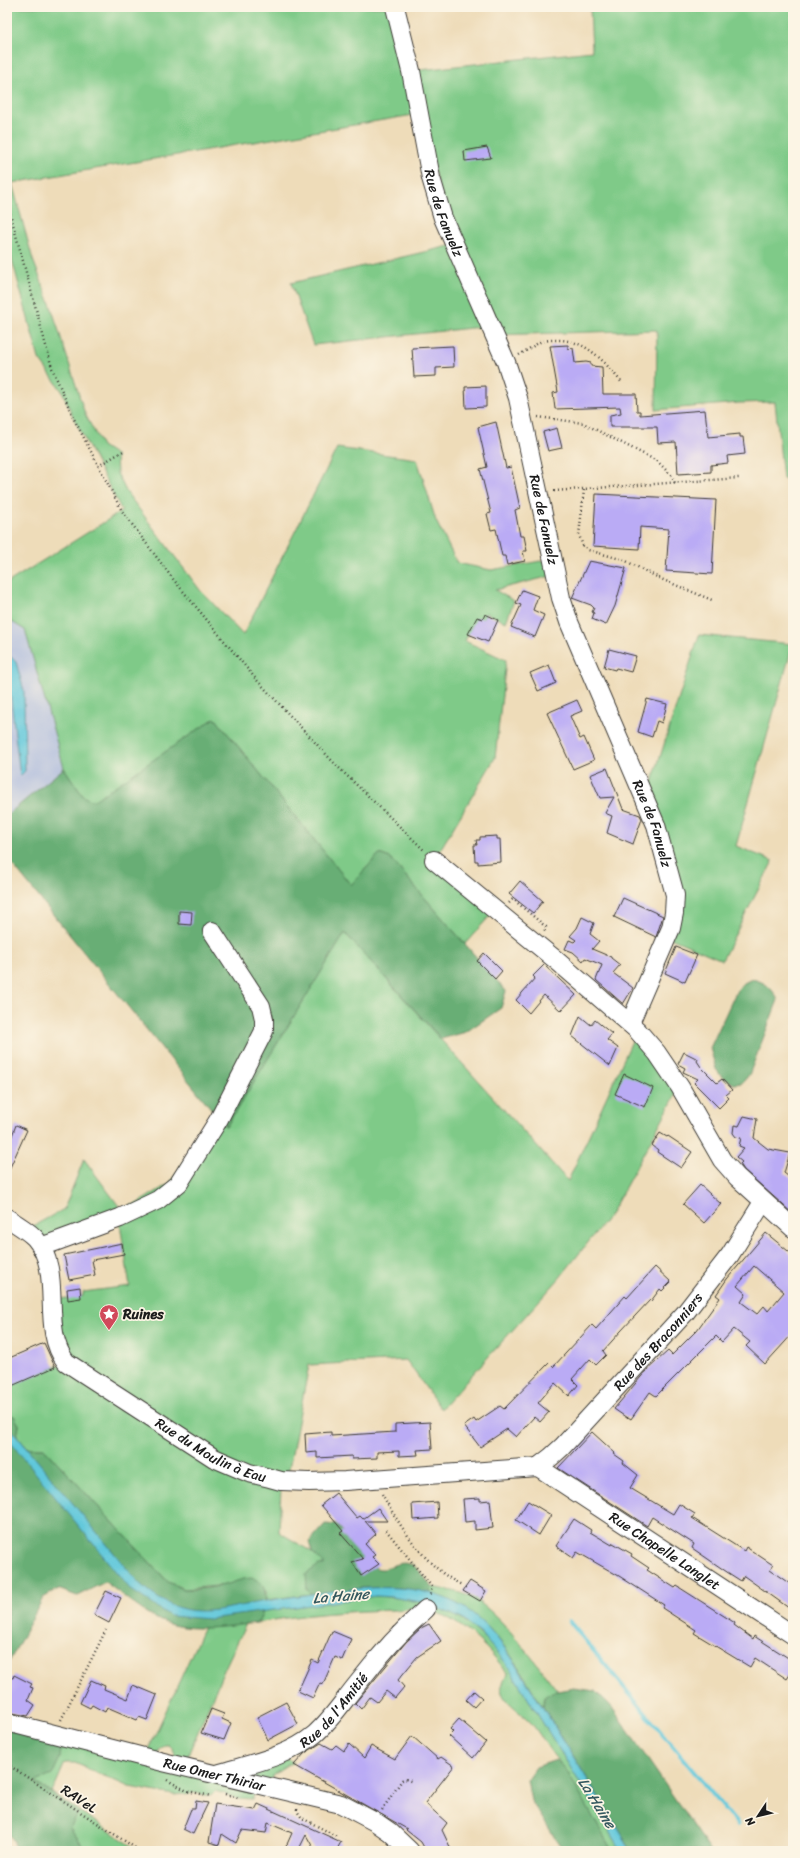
<svg xmlns="http://www.w3.org/2000/svg" width="800" height="1858" font-family="Sriracha,sans-serif">
  <rect width="100%" height="100%" fill="#fcf5e5"/>
  <filter id="ink" filterUnits="userSpaceOnUse"><feTurbulence type="fractalNoise" baseFrequency=".025" numOctaves="2"/><feDisplacementMap in="SourceGraphic" scale="8" xChannelSelector="R" yChannelSelector="G"/><feConvolveMatrix kernelMatrix="1 2 1 2 8 2 1 2 1" color-interpolation-filters="sRGB"/></filter>
  <filter id="wash" filterUnits="userSpaceOnUse"><feTurbulence type="fractalNoise" baseFrequency=".012" numOctaves="4" result="noise"/><feDisplacementMap in="SourceGraphic" scale="16" xChannelSelector="R" yChannelSelector="G"/><feGaussianBlur stdDeviation="0.9" result="paint"/><feColorMatrix in="noise" values="0 0 0 0 0 0 0 0 0 0 0 0 0 0 0 0 0 1.4 0 .05"/><feComposite in="paint" operator="in"/></filter>
  <g filter="url(#wash)">
    <rect width="100%" height="100%" fill="#eedcb9"/>
    <path fill="#bac4de" d="M7 619 25 630 64 768 7 815Z"/>
    <g fill="#7fca88" stroke="#4e7352" fill-rule="evenodd">
      <path d="M7 7H395L411 71 592 51 590 7H793V481L783 479 775 402 739 403 656 410 657 330 494 335 490 326 313 345 291 283 454 245 419 114 12 183 33 260 51 306 85 414 102 446 116 455 117 473 127 493 200 590 243 635 337 448 417 459 436 521 457 563 491 570 552 559 555 575 495 590 514 601 506 622 486 613 481 623 475 621 465 641 506 660 495 758 434 860 495 910 465 944 390 858 379 854 351 885 215 718 93 802 83 796 64 768 25 630 7 619V583L122 511 74 419 62 391 39 359 7 241Z"/>
      <path d="M699 635 793 644 736 846 773 861 722 960 668 937 674 913 646 801Z"/>
      <path d="M345 933 568 1181 637 1030 680 1087 610 1215 558 1280 441 1409 406 1360 309 1365 287 1480 281 1488 279 1532 312 1552 325 1565 307 1589 311 1594 266 1600V1591L242 1580 227 1585 184 1589 168 1582 44 1448H27L17 1436 19 1425 14 1416 7 1414V1387L66 1362 51 1300 83 1296V1292L130 1286 119 1218 41 1247 26 1230 64 1209 84 1159 121 1209 138 1203 170 1183 215 1115 226 1127Z"/>
      <path d="M432 1587C445 1590 461 1591 473 1598 503 1616 536 1664 558 1691L544 1697 543 1707C522 1674 504 1637 472 1614 460 1604 444 1600 430 1594Z"/>
      <path d="M375 1596C437 1600 468 1614 506 1663L622 1851H612L565 1768C551 1755 543 1738 532 1724 523 1713 508 1707 502 1693 499 1687 506 1679 507 1673 488 1646 459 1619 427 1609 418 1607 406 1609 397 1610 350 1611 303 1614 257 1623L263 1611Z"/>
      <path d="M246 1624 225 1668 183 1767 216 1774 279 1755 293 1762 273 1775 269 1787 259 1784 252 1799 238 1798 215 1791 211 1796 194 1793 174 1795 129 1787 75 1763H65L52 1793 34 1782 62 1737 145 1757 204 1627ZM165 1745H169C176 1751 176 1756 174 1764L155 1760 159 1749Z"/>
      <path d="M79 1811 140 1851H87L70 1828Z"/>
    </g>
    <g fill="#67ae74" stroke="#426548">
      <path d="M215 718 351 885 379 854 390 858 506 991 501 1008 466 1032 441 1039 345 933 226 1127 7 858V815L64 768 83 796 93 801Z"/>
      <path d="M752 979C766 982 772 988 778 1000L749 1075 742 1083 734 1084 722 1077 716 1069 710 1048 736 992 742 984Z"/>
      <path d="M7 1414 14 1416 19 1425 17 1436 27 1448H44L168 1582C173 1584 180 1589 185 1589 196 1590 218 1587 228 1584 236 1582 247 1576 255 1579 272 1586 265 1612 257 1623 230 1626 196 1632 169 1624 146 1617 124 1595 105 1582L77 1596 58 1589 43 1598 7 1666Z"/>
      <path d="M325 1524 337 1525 376 1568C383 1570 385 1569 391 1566 414 1557 419 1571 432 1587L430 1594C389 1582 352 1589 311 1594L307 1590 306 1574 319 1565H325L312 1552 309 1542Z"/>
      <path d="M573 1688 596 1691 611 1706 711 1851H632L543 1707 544 1697 552 1692Z"/>
      <path d="M7 1722 62 1737 60 1758 52 1775 35 1782 79 1811 70 1828 87 1851H15L14 1841 7 1832Z"/>
      <path d="M556 1760 565 1768 610 1847 600 1851H564L531 1801 527 1780 536 1767Z"/>
    </g>
    <g fill="#60c8db" stroke="#3e727c">
      <path d="M7 653 16 662 24 691 25 771 20 776 10 691 7 684Z"/>
      <path d="M7 1424 138 1582C152 1595 166 1605 184 1609 208 1615 236 1606 260 1602 282 1598 304 1595 326 1592 377 1586 427 1581 472 1613 489 1626 500 1641 512 1658L632 1851H622L506 1663 480 1633 462 1619 427 1603 391 1597 376 1596 209 1619 170 1616 130 1589 7 1438Z"/>
    </g>
    <g fill="none" stroke-linecap="round" stroke-linejoin="round">
      <path stroke="#60c8db" stroke-width="4" d="M569 1621 738 1825"/>
    </g>
    <g id="blocks">
      <g fill="#baabf5" fill-rule="evenodd">
        <path d="M487 147 491 158 465 161 464 151Z"/>
        <path d="M568 345V349L573 348 575 363 586 362 591 363V366L602 367 603 394H636L637 411H640V415L705 410 708 437 740 434V437H743L745 454 727 456 728 463 711 465V472L678 474 676 442 658 443 657 427H610V415L621 413 620 407 555 409 553 393 558 392 550 346Z"/>
        <path d="M453 346 454 367 436 368V376L414 377 412 348Z"/>
        <path d="M486 386V407L466 408 465 387Z"/>
        <path d="M496 422 506 468 511 467 520 508 515 510 520 536H524L527 551H523L525 561 507 565 505 556H502L496 529 491 530 487 514 491 513 480 469 487 467 478 427Z"/>
        <path d="M557 428 562 448 548 451 543 432Z"/>
        <path d="M596 494 716 500 712 574 666 571 669 529 640 527 639 549 593 546Z"/>
        <path d="M589 561 626 568 615 606 606 625 592 619 594 613 592 612 594 608 591 605 572 598Z"/>
        <path d="M522 590 538 596 533 610 544 615 535 637 511 627 521 605 516 603Z"/>
        <path d="M485 614 498 620 488 642 468 634 477 617 483 619Z"/>
        <path d="M609 649 636 656 631 672 616 668 615 670 604 667Z"/>
        <path d="M549 665 556 683 538 691 530 673Z"/>
        <path d="M647 699 667 704 662 723 657 721 652 737 638 732Z"/>
        <path d="M577 700 582 711 570 716 580 739 584 737 594 760 573 769 547 713Z"/>
        <path d="M607 768 623 809 640 815 642 819 633 844 607 833 612 816 605 813 614 797 600 798 590 775Z"/>
        <path d="M497 836V839H500L501 862 478 864V861H475L474 845H477L476 840H480V837Z"/>
        <path d="M520 881 543 901 533 913 509 894Z"/>
        <path d="M623 898 663 916 656 937 614 917Z"/>
        <path d="M179 911 192 912 191 925 179 924Z"/>
        <path d="M582 917 594 923 590 934 599 941 592 949 611 957V958L620 965 613 973 633 988 623 1004 596 980 602 965 585 958 583 961 573 952 565 949 569 940 574 942 576 940 570 936 577 928Z"/>
        <path d="M676 947 697 955 685 982 665 973Z"/>
        <path d="M484 953 502 971 495 979 477 961Z"/>
        <path d="M544 965 576 995 561 1011 544 995 529 1013 516 1000 535 978 533 976Z"/>
        <path d="M580 1016 591 1025 595 1020 612 1034 607 1040 618 1048 610 1066 572 1036Z"/>
        <path d="M684 1052 698 1059 697 1061 701 1067 717 1083 722 1079 732 1090 726 1095 729 1098 719 1108 694 1083 698 1079 683 1072 685 1068 678 1064Z"/>
        <path d="M624 1074 653 1088 645 1107 615 1094Z"/>
        <path d="M744 1116 757 1119 754 1138 768 1149 790 1153 784 1173 793 1180V1214L744 1170 740 1164 742 1162 736 1157 744 1148 739 1146 741 1138 736 1137 733 1133 734 1125 739 1126Z"/>
        <path d="M16 1125 27 1130 7 1174V1149Z"/>
        <path d="M660 1133 667 1137 668 1136 692 1152 681 1168 657 1152 658 1150 652 1145Z"/>
        <path d="M700 1185 721 1204 704 1223 683 1204Z"/>
        <path d="M766 1233 793 1255V1333L785 1342 765 1364 746 1346 750 1342 734 1329 722 1342 716 1336 656 1396 650 1392 631 1419 628 1417 627 1418 614 1409 646 1371 668 1351 672 1355 697 1330 720 1298 716 1295 727 1279ZM754 1266 784 1292 768 1311 764 1306 757 1314 741 1302 746 1294 737 1286Z"/>
        <path d="M122 1243 124 1254 92 1260 95 1275 69 1280 64 1255Z"/>
        <path d="M655 1267 671 1282 662 1291 660 1289 651 1301 650 1300 621 1331 603 1351 606 1355 596 1365 590 1359 572 1379 578 1385 569 1396 555 1383 538 1403 549 1412 540 1422 534 1417 516 1437 507 1429 480 1447 464 1426 474 1419 476 1422 500 1406 504 1409 549 1363 553 1367 592 1325 596 1329 625 1296 627 1298Z"/>
        <path d="M80 1287 81 1298 68 1300 67 1289Z"/>
        <path d="M44 1343 55 1367 7 1388V1359Z"/>
        <path d="M430 1422 432 1449 417 1450 418 1455 399 1456V1451L377 1452V1458L352 1459V1456L317 1458V1452L306 1453 305 1434 331 1432V1436L395 1432V1424Z"/>
        <path d="M592 1432 615 1453 614 1454 624 1461 623 1463 638 1475 630 1488 673 1514 679 1504 695 1514 692 1518 744 1551 746 1547 773 1565 770 1570 793 1586V1611L744 1576 741 1581 727 1572 692 1548 694 1544 652 1517 647 1526 558 1468Z"/>
        <path d="M336 1493 357 1518 360 1516 363 1519 378 1508 387 1521H365L376 1534 365 1544 375 1555 372 1557 379 1564 361 1576 352 1562 363 1559 340 1533 343 1531 321 1505Z"/>
        <path d="M480 1498V1501L490 1500 493 1528 475 1530V1521L465 1522 463 1499Z"/>
        <path d="M528 1501 551 1515 539 1535 516 1520Z"/>
        <path d="M437 1502 438 1518 413 1520 412 1504Z"/>
        <path d="M574 1519 591 1530 590 1532 612 1545 613 1543 632 1554 631 1556 649 1568 647 1570 675 1588 677 1586 735 1623 734 1625 753 1639 754 1636 793 1661V1670L787 1679 755 1658 750 1667 694 1633 696 1630 662 1608 664 1605 619 1576 577 1552 573 1558 556 1546Z"/>
        <path d="M470 1581 486 1591 480 1601 463 1591Z"/>
        <path d="M106 1591 121 1598 109 1623 94 1615Z"/>
        <path d="M429 1624 441 1641 417 1657 398 1680 404 1687 395 1698 386 1691 377 1702 370 1697 361 1709 355 1703 406 1642 421 1628Z"/>
        <path d="M332 1631 351 1639 342 1660 335 1657 323 1684 320 1683 313 1698 298 1691 312 1660 318 1663Z"/>
        <path d="M14 1675 32 1684 30 1687 33 1688 28 1700 35 1705 28 1716 7 1712V1677L13 1678Z"/>
        <path d="M91 1680 105 1686 104 1689 128 1699 133 1685 157 1695 147 1720 139 1717 137 1720 107 1707 105 1712 92 1705 90 1708 80 1703Z"/>
        <path d="M474 1691 482 1698 474 1707 466 1700Z"/>
        <path d="M286 1702 298 1724 268 1740 257 1717Z"/>
        <path d="M211 1709 224 1714 222 1719 231 1723 224 1740 201 1733Z"/>
        <path d="M459 1719 486 1742 473 1758 449 1736 453 1732 450 1729Z"/>
        <path d="M412 1736 438 1759 441 1757 454 1766 425 1803 447 1823 442 1830 452 1851H426L421 1842 406 1830 407 1829 294 1765 305 1753 321 1743 332 1749 336 1745 344 1751 349 1744 364 1758 371 1746 395 1759Z"/>
        <path d="M196 1801 208 1803 193 1834 183 1829 191 1809H195Z"/>
        <path d="M215 1804 255 1810 258 1804 341 1842 336 1851H315L306 1835 298 1851H284L292 1833 268 1823 266 1833 242 1830 236 1843 222 1834 219 1845 209 1842Z"/>
      </g>
    </g>
  </g>
  <g filter="url(#ink)">
    <use href="#blocks" fill-opacity="0" stroke="#3c3934" stroke-width="1"/>
    <g fill="none" stroke-linecap="round" stroke-linejoin="round">
      <g stroke="#3c3934" stroke-width="20">
        <g id="minor">
          <path id="s1" d="M395 7 411 71 431 178 443 218 506 362 518 398 561 598 569 622 656 825 675 895 674 913 671 928 630 1023"/>
          <path d="M434 860 556 960 637 1030 657 1053 680 1087 722 1160 737 1177 793 1228"/>
          <path id="s2" d="M7 1218C17 1224 27 1230 35 1238 65 1273 39 1327 66 1362L214 1458 249 1473 270 1478 281 1481 309 1482 345 1481 538 1467"/>
          <path d="M41 1247 120 1218 158 1200 179 1183 219 1119 264 1031V1019L261 1006 212 931"/>
          <path id="s3" d="M538 1467 551 1457 562 1447 685 1313 730 1255 763 1202"/>
          <path id="s4" d="M538 1467 793 1635"/>
          <path id="s5" d="M7 1722 163 1762 341 1804 377 1823 390 1832 410 1851"/>
          <path id="s6" d="M217 1774C249 1764 288 1757 315 1734 332 1719 344 1700 358 1683 378 1657 401 1631 426 1609"/>
        </g>
      </g>
      <g stroke="#3c3934" stroke-width="2.5" stroke-dasharray="1 3" stroke-linecap="butt">
        <path d="M7 202 52 368 74 419 122 511 173 579 255 678 337 766 424 850"/>
        <path d="M519 355C526 351 533 346 540 342 545 340 552 340 558 340 587 340 605 362 622 383"/>
        <path d="M538 417 583 423 657 461 672 476 675 483"/>
        <path d="M98 466 125 450"/>
        <path d="M584 490 579 535 583 546 588 550 624 560 661 579 712 600"/>
        <path d="M554 491 739 478"/>
        <path d="M509 903 513 899 546 927 544 932"/>
        <path d="M382 1494C401 1528 426 1568 462 1585"/>
        <path d="M386 1530 432 1587 430 1595"/>
        <path d="M61 1720 106 1630"/>
        <path d="M7 1764 140 1851"/>
        <path d="M167 1780 187 1791 211 1796"/>
        <path d="M225 1794 238 1798"/>
        <path d="M297 1809V1811L302 1818 338 1837"/>
        <path d="M382 1810 402 1780 405 1779 413 1782"/>
      </g>
      <use href="#minor" stroke="#fff" stroke-width="18"/>
    </g>
  </g>
  <defs>
    <g id="sight-pin" transform="scale(1)"><path d="M0 17L-7.5 6A9.5 9.5 0 1 1 7.5 6Z" fill="#d1495b" stroke="#fcf5e5"/><path d="M0-6L1.8-2.2L6-1.7L2.9 1.2L3.7 5.4L0 3.3L-3.7 5.4L-2.9 1.2L-6-1.7L-1.8-2.2Z" fill="#fff"/></g>
  </defs>
  <g fill-rule="evenodd">
    <use href="#sight-pin" x="109" y="1314"/>
  </g>
  <g text-anchor="middle" dominant-baseline="central" stroke-width="3.5" stroke-linejoin="round" paint-order="stroke">
    <g font-size="14" fill="#1c1c1c" stroke="#fcf5e5">
      <text stroke="none"><textPath href="#s1" startOffset="212">Rue de Fanuelz</textPath></text>
      <text stroke="none"><textPath href="#s1" startOffset="536">Rue de Fanuelz</textPath></text>
      <text stroke="none"><textPath href="#s1" startOffset="860">Rue de Fanuelz</textPath></text>
      <text stroke="none"><textPath href="#s3" startOffset="174">Rue des Braconniers</textPath></text>
      <text stroke="none"><textPath href="#s2" startOffset="335">Rue du Moulin à Eau</textPath></text>
      <text stroke="none"><textPath href="#s4" startOffset="152">Rue Chapelle Langlet</textPath></text>
      <text stroke="none"><textPath href="#s6" startOffset="137">Rue de l'Amitié</textPath></text>
      <text stroke="none"><textPath href="#s5" startOffset="214">Rue Omer Thiriar</textPath></text>
      <text transform="translate(79 1799) rotate(33)">RAVeL</text>
    </g>
    <g font-size="14" font-weight="bold" fill="#1c1c1c" stroke="#fcf5e5" text-anchor="start">
      <text x="123" y="1314">Ruines</text>
    </g>
    <g font-size="15" font-style="italic" fill="#34585f" stroke="#fcf5e5">
      <text transform="translate(341 1596) rotate(-5)">La Haine</text>
      <text transform="translate(597 1803) rotate(58)">La Haine</text>
    </g>
  </g>
  <rect width="800" height="1858" fill="none" stroke="#fcf5e5" stroke-width="24"/>
  <g transform="translate(758 1816) rotate(235)" stroke="#fcf5e5" stroke-width="3" paint-order="stroke">
  <path d="M0-3L7 15L0 10L-7 15Z" fill="#1c1c1c"/>
  <text y="-6" font-size="11" font-weight="bold" text-anchor="middle" fill="#1c1c1c">N</text>
  </g>
</svg>
